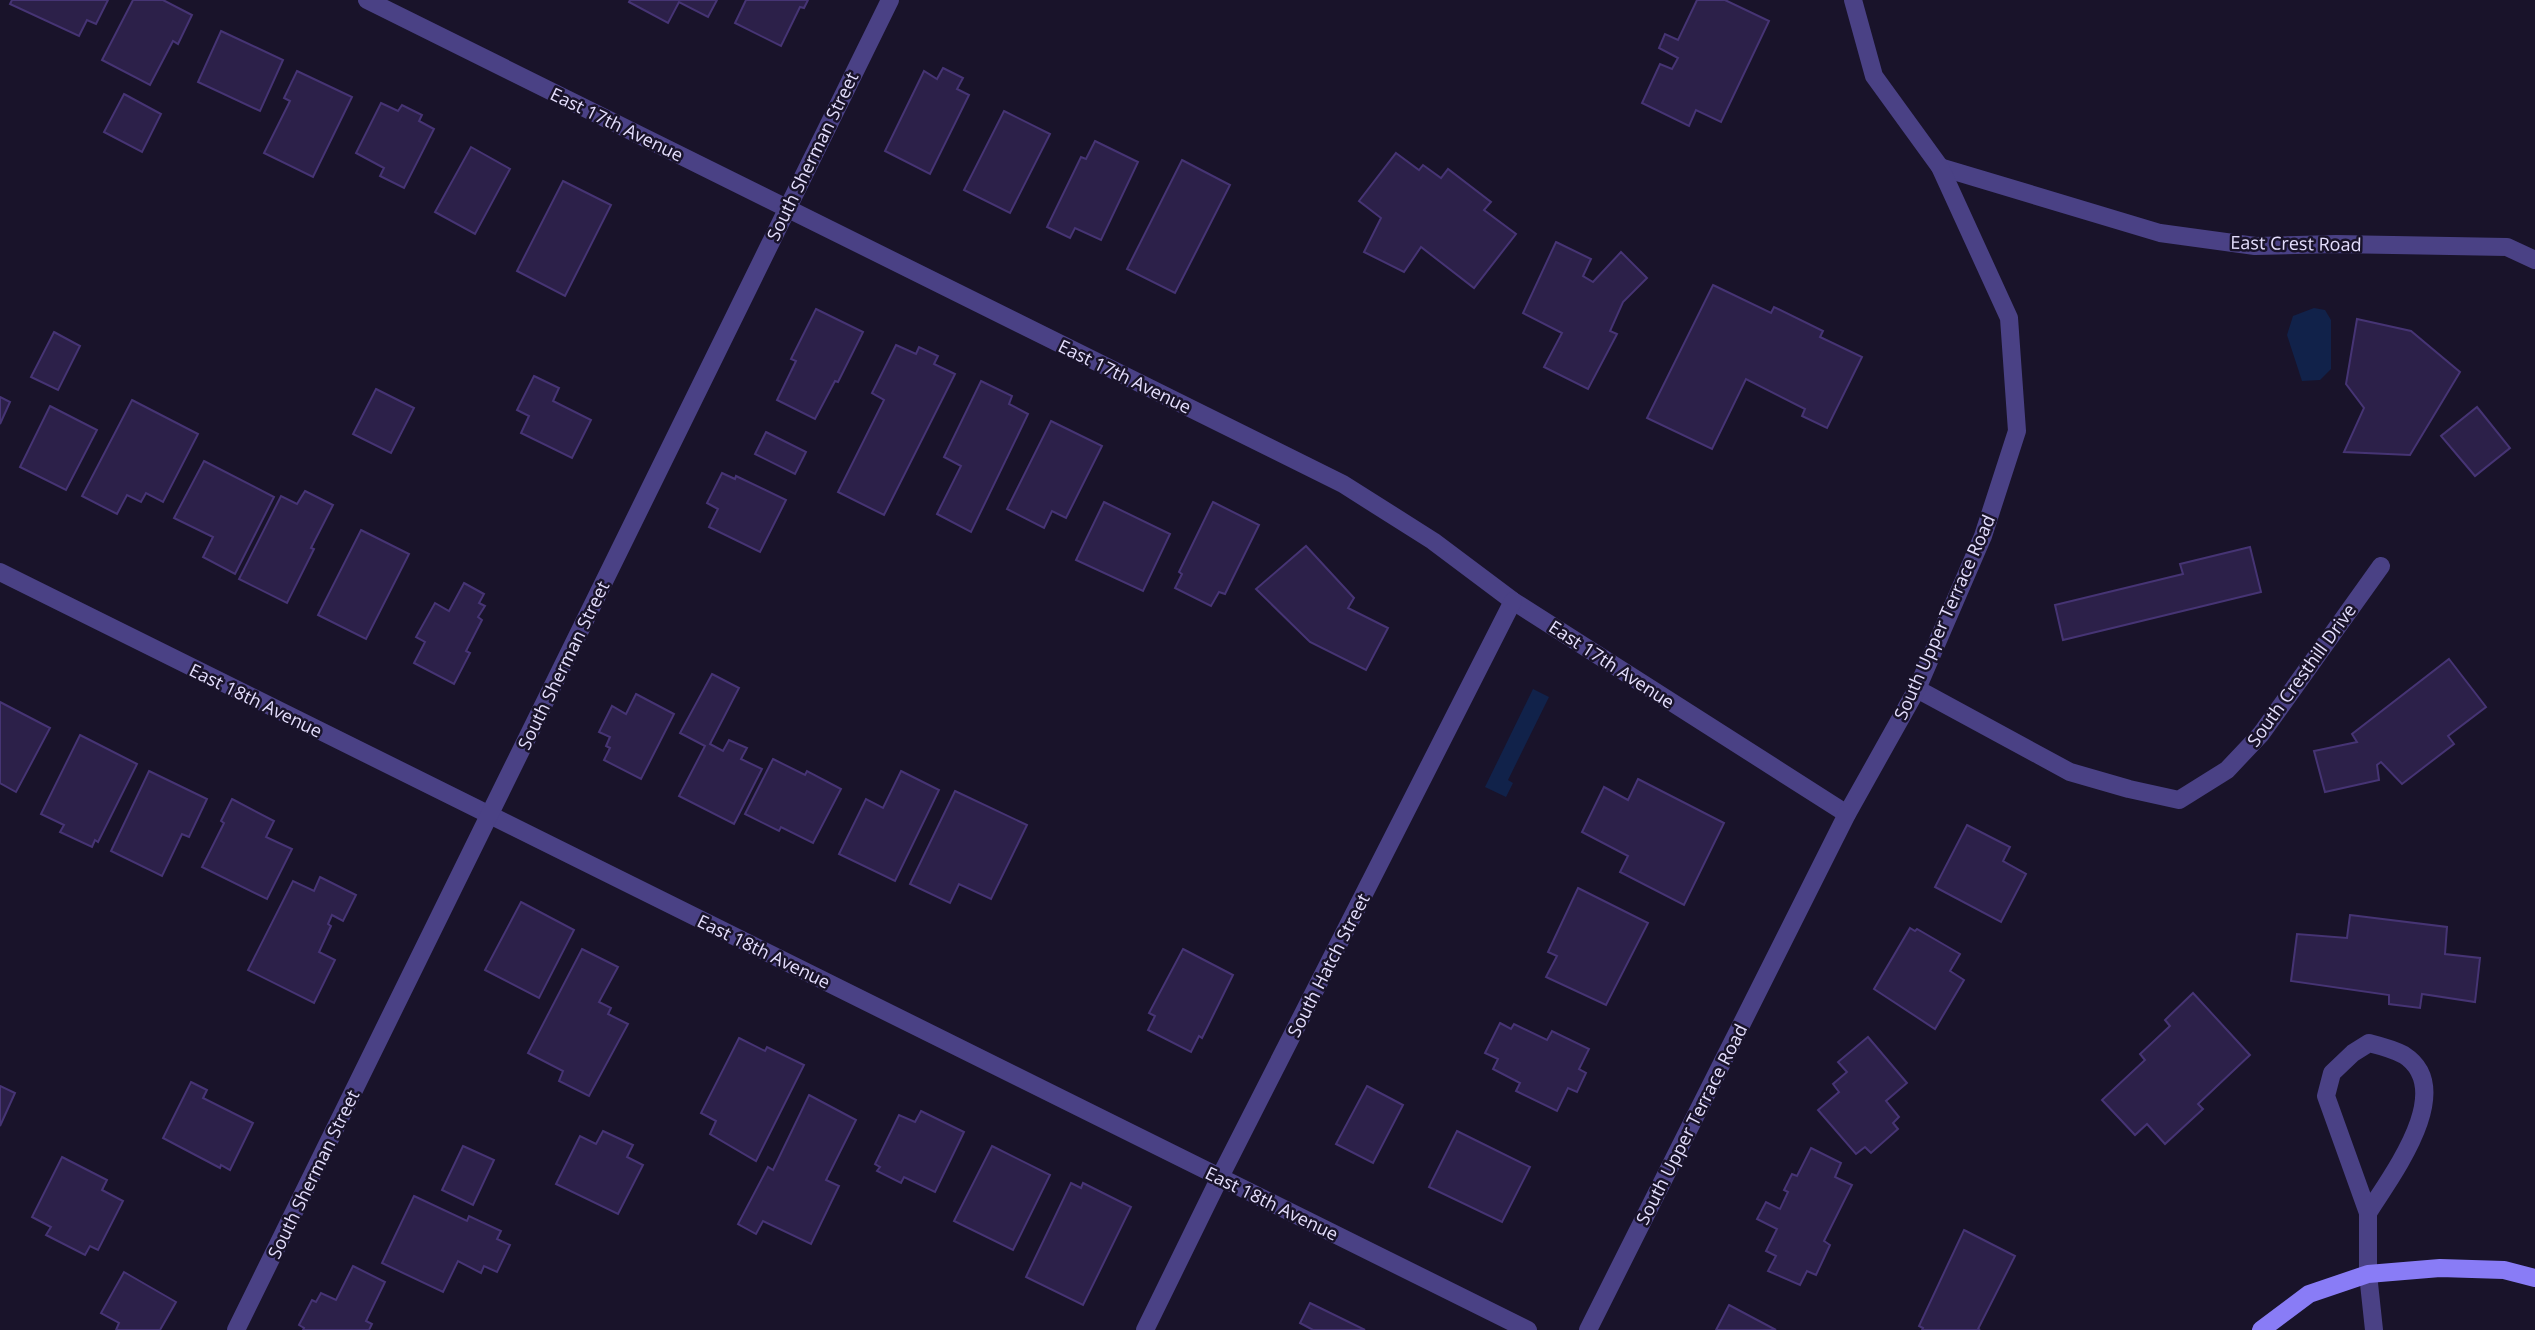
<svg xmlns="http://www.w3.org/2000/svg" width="2535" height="1330" font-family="'Open Sans',sans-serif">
  <rect width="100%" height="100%" fill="#19132a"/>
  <g fill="#11224a">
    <path d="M2314 308 2325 310 2331 320V369L2320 380 2302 381 2287 335 2293 316Z"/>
    <path d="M1533 689 1549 697 1508 780 1513 783 1506 797 1485 787Z"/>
  </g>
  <g fill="#2c2049" stroke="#463474" stroke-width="2">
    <path d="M12 0H108L96 24 87 20 79 36 10 4Z"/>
    <path d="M133 0H163L192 15 178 44 173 41 150 85 102 60Z"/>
    <path d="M630 0H717L708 17 679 2 668 23 629 2Z"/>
    <path d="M746 0H808L804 8 800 7 781 46 735 23Z"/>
    <path d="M1697 0H1725L1769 21 1721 122 1696 110 1689 126 1642 103 1660 64 1672 69 1678 58 1659 48 1665 34 1678 40Z"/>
    <path d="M221 31 283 60 260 111 198 82Z"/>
    <path d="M943 68 963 78 957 89 969 95 930 174 885 151 924 71 937 79Z"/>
    <path d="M297 71 352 97 313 177 264 153 290 101 284 98Z"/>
    <path d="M124 94 161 114 142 152 104 132Z"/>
    <path d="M381 103 398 111 402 105 422 115 419 121 434 129 404 188 380 176 384 168 356 153Z"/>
    <path d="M1004 111 1050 134 1010 213 964 190Z"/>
    <path d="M1095 141 1138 162 1101 240 1075 228 1070 238 1047 227 1081 157 1086 159Z"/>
    <path d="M471 147 510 169 475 234 435 212Z"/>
    <path d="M1396 153 1419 170 1423 165 1441 178 1448 169 1491 202 1484 210 1516 234 1474 288 1421 247 1404 272 1364 252 1381 218 1359 201Z"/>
    <path d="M1182 160 1230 185 1175 293 1127 269Z"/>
    <path d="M563 181 611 205 565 296 517 271Z"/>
    <path d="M1556 242 1591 259 1583 276 1593 282 1621 252 1647 278 1623 302 1610 331 1617 334 1588 389 1544 367 1562 333 1523 313Z"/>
    <path d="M1713 285 1771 313 1774 307 1823 331 1820 337 1862 357 1827 428 1802 416 1805 409 1746 379 1712 449 1647 418Z"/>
    <path d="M816 309 863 332 838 382 835 381 815 419 777 400 796 361 791 359Z"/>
    <path d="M2357 319 2411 331 2460 372 2410 455 2344 452 2364 408 2346 384Z"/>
    <path d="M54 332 80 346 58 390 31 377Z"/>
    <path d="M896 345 916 354 919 347 938 356 934 364 955 374 884 515 838 492 884 400 872 393Z"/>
    <path d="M534 376 559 388 553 401 591 420 572 458 521 433 529 416 517 410Z"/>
    <path d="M981 381 1012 396 1009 404 1028 414 971 532 937 514 961 466 944 457Z"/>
    <path d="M376 389 414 408 391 453 353 434Z"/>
    <path d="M0 397 10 402 0 424Z"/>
    <path d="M132 400 198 434 163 502 146 493 141 502 127 495 117 514 82 496Z"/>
    <path d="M50 406 97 430 66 490 20 467Z"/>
    <path d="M2477 407 2510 448 2475 476 2441 436Z"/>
    <path d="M1051 421 1102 446 1066 518 1052 511 1044 528 1007 509Z"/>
    <path d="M766 432 806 452 795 474 755 454Z"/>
    <path d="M204 461 274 497 235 574 203 557 213 537 174 518Z"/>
    <path d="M722 473 735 479 736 476 786 500 760 552 709 527 718 509 707 503Z"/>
    <path d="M305 491 333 505 311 548 314 549 287 603 239 579 281 496 297 504Z"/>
    <path d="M1104 502 1170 534 1143 591 1076 560Z"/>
    <path d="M1213 502 1259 525 1225 594 1219 592 1211 606 1175 588 1182 574 1179 572Z"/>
    <path d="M361 530 409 554 366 639 318 615Z"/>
    <path d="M1306 546 1354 598 1348 608 1388 628 1366 670 1310 642 1256 589Z"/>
    <path d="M2250 547 2261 592 2063 640 2055 605 2183 574 2180 564Z"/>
    <path d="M464 583 484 594 479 603 485 606 478 617 482 620 466 651 470 653 454 684 414 663 425 642 416 637 435 603 449 611Z"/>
    <path d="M2449 659 2486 707 2448 736 2454 744 2402 784 2381 762 2377 765 2379 780 2325 792 2314 751 2357 742 2352 734Z"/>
    <path d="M712 674 739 688 710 744 723 751 729 740 747 748 741 759 762 769 734 824 679 796 705 746 680 733Z"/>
    <path d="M636 694 674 714 641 779 604 760 610 748 606 746 610 737 599 732 612 706 626 714Z"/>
    <path d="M0 702 50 728 16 792 0 783Z"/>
    <path d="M80 735 137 764 98 842 95 840 92 847 60 832 64 825 41 814Z"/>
    <path d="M773 759 805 775 807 771 841 789 813 843 781 827 779 831 745 814Z"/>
    <path d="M149 771 207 799 189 837 182 834 162 876 111 851Z"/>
    <path d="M901 771 939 790 895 881 839 854 866 799 883 808Z"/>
    <path d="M1638 779 1724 823 1684 905 1620 872 1628 856 1582 832 1604 787 1628 800Z"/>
    <path d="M955 791 1027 825 991 899 959 884 950 903 910 884Z"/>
    <path d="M232 799 274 821 266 837 292 849 267 899 202 867 224 823 221 821Z"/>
    <path d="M1967 825 2010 847 2003 861 2026 874 2001 922 1935 887Z"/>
    <path d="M320 877 356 895 343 921 332 915 328 924 331 926 319 952 335 960 314 1003 248 970 293 881 314 891Z"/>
    <path d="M1578 888 1648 923 1606 1005 1546 977 1557 956 1548 952Z"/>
    <path d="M521 902 574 930 539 998 485 970Z"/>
    <path d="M2350 915 2447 927 2445 954 2480 958 2475 1002 2422 994 2420 1008 2389 1004V995L2291 981 2297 934 2347 938Z"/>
    <path d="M1910 928 1915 931 1917 929 1960 954 1950 971 1964 980 1935 1029 1874 989Z"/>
    <path d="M582 949 618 967 599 1002 611 1008 608 1014 628 1024 589 1096 559 1081 563 1071 528 1053Z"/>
    <path d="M1183 949 1233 975 1202 1038 1199 1036 1191 1052 1148 1030 1155 1016 1149 1013Z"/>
    <path d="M2193 993 2250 1055 2198 1104 2203 1109 2165 1144 2147 1124 2135 1135 2102 1100 2145 1060 2140 1054 2170 1026 2165 1020Z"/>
    <path d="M1500 1023 1511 1029 1514 1024 1547 1040 1552 1031 1589 1049 1579 1069 1586 1073 1577 1092 1568 1088 1557 1111 1516 1091 1520 1083 1493 1069 1498 1059 1485 1053Z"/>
    <path d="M1868 1037 1907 1083 1886 1101 1899 1117 1893 1123 1898 1129 1871 1153 1865 1147 1856 1154 1818 1110 1839 1092 1833 1084 1847 1072 1838 1062Z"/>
    <path d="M739 1038 765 1051 767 1047 804 1065 756 1161 710 1134 716 1121 701 1113Z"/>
    <path d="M191 1082 207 1090 203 1098 253 1123 230 1170 221 1165 220 1168 163 1138Z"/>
    <path d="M0 1086 15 1093 0 1126Z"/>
    <path d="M1367 1086 1403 1105 1373 1163 1336 1144Z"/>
    <path d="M809 1095 856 1120 826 1180 839 1186 811 1244 763 1221 756 1234 738 1224 768 1167 773 1170Z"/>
    <path d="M921 1111 964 1132 935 1192 904 1177 901 1183 877 1171 880 1167 875 1164 899 1115 915 1122Z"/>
    <path d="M603 1131 633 1145 627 1157 643 1165 618 1214 556 1184 580 1136 596 1144Z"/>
    <path d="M1457 1131 1530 1167 1502 1222 1429 1187Z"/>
    <path d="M463 1146 494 1160 473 1205 442 1190Z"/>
    <path d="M992 1146 1050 1175 1013 1250 954 1221Z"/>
    <path d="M1811 1148 1841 1163 1835 1177 1852 1185 1824 1241 1830 1245 1816 1275 1807 1271 1800 1285 1768 1271 1776 1256 1766 1251 1777 1229 1757 1219 1766 1202 1780 1209 1788 1192 1784 1190 1792 1174 1797 1176Z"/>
    <path d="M62 1157 107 1180 102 1190 123 1201 98 1250 90 1246 85 1255 46 1235 51 1227 32 1217Z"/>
    <path d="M1071 1183 1081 1188 1083 1183 1131 1207 1083 1305 1026 1277Z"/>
    <path d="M414 1196 467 1221 469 1216 501 1231 497 1239 510 1245 497 1272 484 1266 481 1273 458 1261 443 1292 382 1263Z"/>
    <path d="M1964 1230 2015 1256 1978 1329 1980 1330H1922L1923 1328 1919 1326Z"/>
    <path d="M353 1266 385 1282 366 1321 372 1324 369 1330H303L304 1328 299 1325 312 1300 316 1302 321 1293 336 1300Z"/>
    <path d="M124 1272 176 1302 160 1330H116L119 1323 101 1313Z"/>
    <path d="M1310 1303 1365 1330H1313L1300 1323Z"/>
    <path d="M1729 1305 1776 1330H1716Z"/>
  </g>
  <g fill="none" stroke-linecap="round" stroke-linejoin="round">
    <path stroke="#4a4185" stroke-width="18" d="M2368 1213C2390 1177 2458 1090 2404 1055 2393 1049 2381 1046 2369 1043L2353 1053 2332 1073 2326 1096 2368 1213V1274"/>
    <g stroke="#4a4185" stroke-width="18">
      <path d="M367 0 1343 484 1433 541 1513 601 1847 814"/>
      <path d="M1940 167 2160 233 2255 246 2336 244 2507 247 2535 260"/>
      <path d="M0 572 1528 1330"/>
      <path d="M1917 689 2070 772 2129 789 2179 800 2227 770 2261 734 2381 566"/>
      <path d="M2368 1274 2374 1330"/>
      <path d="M236 1330 890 0"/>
      <path d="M1145 1330 1220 1177 1513 601"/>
      <path d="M1588 1330 1847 814 1917 689 1983 536 2017 431 2009 318 1940 167 1874 76 1853 0"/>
    </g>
    <path stroke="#897cf6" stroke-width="18" d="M2261 1330 2309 1294 2368 1274 2440 1268 2504 1270 2535 1278"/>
  </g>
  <g text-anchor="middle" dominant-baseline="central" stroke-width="5" stroke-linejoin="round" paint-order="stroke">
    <g font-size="18" fill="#e4defd" stroke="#19132a">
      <text transform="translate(617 124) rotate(26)">East 17th Avenue</text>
      <text transform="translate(812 156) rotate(-64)">South Sherman Street</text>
      <text transform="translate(2296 243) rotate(1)">East Crest Road</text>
      <text transform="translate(1125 376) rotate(26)">East 17th Avenue</text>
      <text transform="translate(1944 617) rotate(-66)">South Upper Terrace Road</text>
      <text transform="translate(1612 664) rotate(33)">East 17th Avenue</text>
      <text transform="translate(563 665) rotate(-64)">South Sherman Street</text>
      <text transform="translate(2301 675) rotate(-54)">South Cresthill Drive</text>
      <text transform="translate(256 700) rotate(26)">East 18th Avenue</text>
      <text transform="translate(764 951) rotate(26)">East 18th Avenue</text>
      <text transform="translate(1328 965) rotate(-63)">South Hatch Street</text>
      <text transform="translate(1691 1124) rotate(-63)">South Upper Terrace Road</text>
      <text transform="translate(313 1174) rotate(-64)">South Sherman Street</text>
      <text transform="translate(1272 1203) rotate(26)">East 18th Avenue</text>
    </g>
  </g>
</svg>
